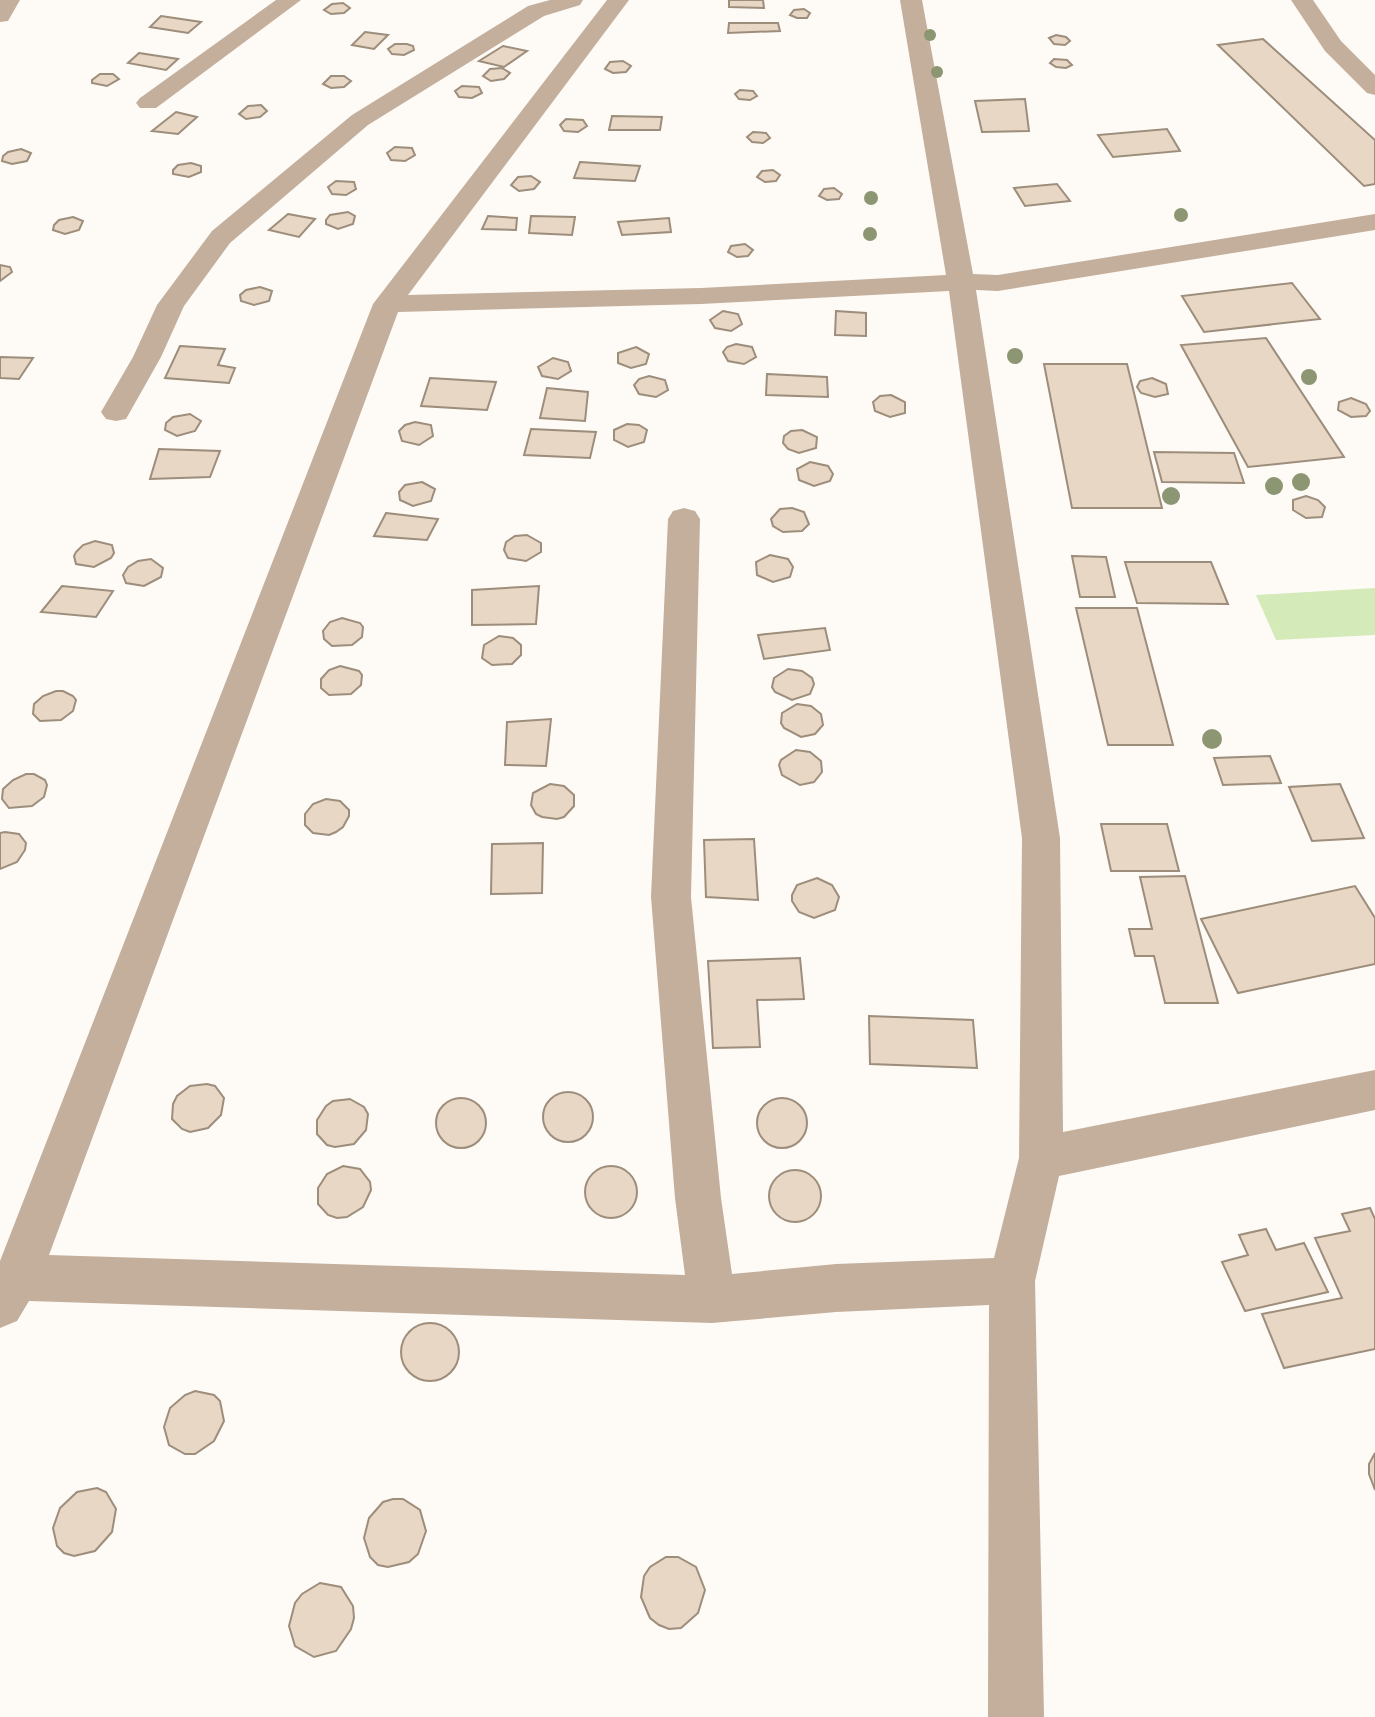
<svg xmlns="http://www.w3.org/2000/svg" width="1375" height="1717" font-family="Signika,sans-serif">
  <rect width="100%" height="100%" fill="#fefbf7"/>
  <path fill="#d4eab8" d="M1375 588V635L1276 640 1256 595Z"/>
  <g fill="#e8d7c4" stroke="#9d8d7b" stroke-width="2">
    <path d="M729 0H763L764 8 729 7Z"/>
    <path d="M343 3 350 8 344 13 331 14 324 10 332 4Z"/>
    <path d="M804 9 810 13 807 18H797L790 15 794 10Z"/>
    <path d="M161 16 201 22 188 33 150 27Z"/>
    <path d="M729 23H778L780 31 728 33Z"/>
    <path d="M365 32 388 35 374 49 352 45Z"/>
    <path d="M1056 35 1066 37 1070 41 1065 45 1054 44 1049 38Z"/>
    <path d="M1263 39 1375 140V184L1364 186 1218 45Z"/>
    <path d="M395 44H407L413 46 414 50 404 55 392 54 388 49Z"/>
    <path d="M503 46 527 51 504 67 479 61Z"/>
    <path d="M139 53 178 59 166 70 128 63Z"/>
    <path d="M1054 59 1067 60 1072 65 1066 68 1056 67 1050 63Z"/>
    <path d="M623 61 631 66 626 72 613 73 605 69 610 62Z"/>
    <path d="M502 68 510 73 504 79 491 81 483 76 490 69Z"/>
    <path d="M100 74H113L119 79 107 86 92 83V80Z"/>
    <path d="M331 76H344L351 81 344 87 331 88 323 84Z"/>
    <path d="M462 86 479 87 482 93 472 98 459 97 455 91Z"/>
    <path d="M740 90 753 91 757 96 750 100 739 99 735 94Z"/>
    <path d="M1025 99 1029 131 982 132 975 101Z"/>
    <path d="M261 105 267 111 260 117 246 119 239 114 248 106Z"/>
    <path d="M176 112 197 117 178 134 152 131Z"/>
    <path d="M612 116 662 117 660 130H609Z"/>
    <path d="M566 119 583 120 587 126 578 132 564 131 560 125Z"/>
    <path d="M1167 129 1180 151 1113 157 1098 135Z"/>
    <path d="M753 132 766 133 770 138 763 143 752 142 747 137Z"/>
    <path d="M395 147 412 148 415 155 405 161 391 160 387 153Z"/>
    <path d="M21 149 31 153 27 161 12 164 2 161 3 156 8 152Z"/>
    <path d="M580 162 640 166 635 181 574 178Z"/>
    <path d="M191 163 201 166V172L189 177 173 174V170L178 165Z"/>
    <path d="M773 170 780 175 776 181 765 182 757 177 762 171Z"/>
    <path d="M531 176 540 182 534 189 519 191 511 185 518 177Z"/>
    <path d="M336 181 354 182 356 189 346 195 332 194 328 187Z"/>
    <path d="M1057 184 1070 201 1025 206 1014 188Z"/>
    <path d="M834 188 842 194 839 199 827 200 819 196 824 189Z"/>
    <path d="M348 212 355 216 353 224 338 229 326 224V220L330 215Z"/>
    <path d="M288 214 315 219 299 237 269 230Z"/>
    <path d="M488 216 517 218 516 230 482 229Z"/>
    <path d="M531 216 575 217 572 235 529 233Z"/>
    <path d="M73 217 83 221 79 230 65 234 53 230 54 225 59 220Z"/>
    <path d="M669 218 671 232 622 235 618 222Z"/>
    <path d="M745 244 753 250 748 256 737 257 728 252 731 246Z"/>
    <path d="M0 265 10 267 12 272 0 281Z"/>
    <path d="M1292 283 1320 319 1204 332 1182 296Z"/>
    <path d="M260 287 272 291 269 301 254 305 241 301 240 295 246 290Z"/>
    <path d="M723 311 738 314 742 324 731 331 715 328 710 320Z"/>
    <path d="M836 311 866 313V336L835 335Z"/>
    <path d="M1266 338 1344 457 1248 467 1181 345Z"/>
    <path d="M736 344 752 347 756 357 744 364 728 361 723 352 727 347Z"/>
    <path d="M180 346 225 349 218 365 235 368 229 383 165 378Z"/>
    <path d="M636 347 649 354 646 364 631 368 618 363V353Z"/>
    <path d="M0 357 33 358 19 379 0 378Z"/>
    <path d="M553 358 568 362 571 371 558 379 542 376 538 367Z"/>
    <path d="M1044 364H1127L1162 508H1072Z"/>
    <path d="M767 374 827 377 828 397 766 395Z"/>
    <path d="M649 376 665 380 668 390 656 397 639 394 634 385 639 379Z"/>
    <path d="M430 378 496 382 487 410 421 406Z"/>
    <path d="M1152 378 1166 384 1168 394 1155 397 1141 393 1137 387 1140 381Z"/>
    <path d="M547 388 588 392 585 421 540 418Z"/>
    <path d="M891 395 905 402V413L890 417 875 411 873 402 880 396Z"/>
    <path d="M1351 398 1366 404 1370 411 1366 416 1351 417 1338 410 1339 402Z"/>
    <path d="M190 414 201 421 195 431 177 436 165 430 166 423 173 417Z"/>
    <path d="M415 422 431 425 433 436 419 445 402 441 399 431 405 425Z"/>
    <path d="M627 424 639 425 647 430 644 442 628 447 614 440V430Z"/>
    <path d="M531 429 596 432 590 458 524 455Z"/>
    <path d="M802 430 817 437 816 448 799 453 788 449 783 443 784 436 791 431Z"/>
    <path d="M159 449 220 451 210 477 150 479Z"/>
    <path d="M1154 452 1234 453 1244 483 1162 482Z"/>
    <path d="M810 462 828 466 833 474 830 481 814 486 799 480 797 469Z"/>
    <path d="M422 482 435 489 431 501 413 506 400 500 399 492 405 485Z"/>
    <path d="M1306 496 1318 500 1325 507 1322 517 1306 518 1293 510V500Z"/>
    <path d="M792 508 804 512 809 524 802 531 783 532 773 526 771 519 780 509Z"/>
    <path d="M386 513 438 519 427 540 374 536Z"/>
    <path d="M527 535 541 543V552L526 561 508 558 504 550 506 542 515 536Z"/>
    <path d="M95 541 112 545 114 553 111 558 94 567 76 564 74 556 76 552 83 545Z"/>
    <path d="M770 555 788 559 793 567 790 577 773 582 757 575 756 562Z"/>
    <path d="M1072 556 1106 557 1115 597H1080Z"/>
    <path d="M151 559 163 568 161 577 144 586 126 583 123 575 128 567 138 561Z"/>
    <path d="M1125 562H1211L1228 604 1137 603Z"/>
    <path d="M62 586 113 591 96 617 41 612Z"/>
    <path d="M539 586 536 624 472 625V590Z"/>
    <path d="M1076 608H1137L1173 745H1108Z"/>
    <path d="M342 618 360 623 363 627 362 637 352 645 332 646 324 639 323 631 330 622Z"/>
    <path d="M825 628 830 650 764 659 758 635Z"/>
    <path d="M499 636 513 638 521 645V655L512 664 492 665 482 658 484 645Z"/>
    <path d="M340 666 359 671 362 675 361 685 351 694 329 695 321 688V679L329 670Z"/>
    <path d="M788 669 802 671 812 678 814 684 810 694 792 700 775 692 772 687 774 678Z"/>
    <path d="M56 691H63L73 696 76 700 73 711 61 720 40 721 33 714 34 704 43 696Z"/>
    <path d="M797 704 811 706 821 714 823 725 815 734 801 737 784 728 781 723 782 713Z"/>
    <path d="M551 719 546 766 505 765 507 722Z"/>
    <path d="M796 750 810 752 821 761 822 772 814 782 800 785 782 775 779 765 781 760Z"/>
    <path d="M1270 756 1281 783 1223 785 1214 758Z"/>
    <path d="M26 774H34L45 780 47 785 44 797 32 806 9 808 2 799 3 789 13 780Z"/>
    <path d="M550 784 564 786 574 795V806L564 817 557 819 542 817 536 814 531 805 533 793Z"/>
    <path d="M1340 784 1364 838 1312 841 1289 787Z"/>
    <path d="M326 799 340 801 349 810V816L343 827 336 832 329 835 313 833 305 825V814L313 804Z"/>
    <path d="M1101 824H1167L1179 871H1111Z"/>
    <path d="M5 832 19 834 26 843 25 850 17 862 0 869V833Z"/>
    <path d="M754 839 758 900 706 897 704 840Z"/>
    <path d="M543 843 542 893 491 894 492 844Z"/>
    <path d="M1185 876 1218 1003H1165L1154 956H1135L1129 929H1152L1140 877Z"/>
    <path d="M817 878 832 885 839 897 835 910 814 918 799 912 792 901V895L797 885Z"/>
    <path d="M1355 886 1375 918V964L1238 993 1201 919Z"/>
    <path d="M800 958 804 999 757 1000 760 1047 713 1048 708 961Z"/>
    <path d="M869 1016 973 1020 977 1068 870 1064Z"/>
    <path d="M207 1084 215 1086 224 1098 221 1115 208 1128 190 1132 182 1129 172 1119 173 1104 177 1096 190 1086Z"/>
    <circle cx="568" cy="1117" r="25"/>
    <circle cx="782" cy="1123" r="25"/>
    <circle cx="461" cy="1123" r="25"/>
    <path d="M350 1099 364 1107 368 1114 366 1130 354 1144 335 1147 327 1145 317 1134V1120L326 1106 333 1101Z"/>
    <circle cx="611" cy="1192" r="26"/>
    <path d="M343 1166 360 1169 370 1182 371 1190 363 1207 347 1217 337 1218 328 1215 318 1204V1188L327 1174Z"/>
    <circle cx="795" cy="1196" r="26"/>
    <path d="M1370 1208 1375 1219V1349L1284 1368 1262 1314 1342 1298 1315 1238 1350 1231 1342 1214Z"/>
    <path d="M1266 1229 1276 1250 1304 1243 1328 1292 1245 1311 1222 1262 1248 1255 1239 1235Z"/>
    <circle cx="430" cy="1352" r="29"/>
    <path d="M195 1391 214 1395 220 1401 224 1421 214 1441 195 1454H185L169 1445 164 1427 170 1408 185 1395Z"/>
    <path d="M1375 1453V1490L1369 1474V1464Z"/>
    <path d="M97 1488 106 1492 116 1509 112 1532 95 1551 74 1556 64 1553 57 1546 53 1528 60 1508 77 1492Z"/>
    <path d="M393 1499H403L420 1510 426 1531 418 1554 409 1562 388 1567 378 1565 370 1557 364 1538 369 1518 383 1502Z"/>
    <path d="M666 1557H678L696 1567 705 1590 698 1613 681 1628 669 1629 659 1625 650 1618 641 1597 644 1576 650 1567Z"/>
    <path d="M320 1583 341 1587 353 1606 354 1618 351 1629 336 1651 314 1657 295 1646 289 1626 295 1603 302 1594Z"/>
  </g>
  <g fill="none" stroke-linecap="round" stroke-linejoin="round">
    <g fill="#c3af9c" fill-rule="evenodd">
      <path d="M0 0H20L8 21 0 22Z"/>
      <path d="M276 0H301L156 108H140L136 103 140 98Z"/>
      <path d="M550 0H583L580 5 544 16 368 125 230 243 184 306 161 357 126 419 116 421 106 419 101 412 133 357 157 305 212 231 352 115 528 6Z"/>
      <path d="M607 0H629L408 295 701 288 946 275 900 0H922L973 274 998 275 1375 214V230L998 291 976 290 1060 838 1063 1132 1375 1070V1110L1059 1176 1035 1281 1044 1717H988L989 1305 836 1312 712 1323 29 1301 17 1321 0 1328V1261L373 304ZM949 291 1022 838 1019 1158 994 1258 836 1264 732 1274 721 1198 691 897 700 519 695 511 684 508 673 511 668 519 651 897 675 1198 685 1275 49 1255 398 312 701 304Z"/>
      <path d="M1291 0H1313L1341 41 1375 75V95L1367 93 1325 51Z"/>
    </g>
  </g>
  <g fill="#8c9672">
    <circle cx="930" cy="35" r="6"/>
    <circle cx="937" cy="72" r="6"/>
    <circle cx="871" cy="198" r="7"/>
    <circle cx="1181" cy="215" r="7"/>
    <circle cx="870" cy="234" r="7"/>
    <circle cx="1015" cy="356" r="8"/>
    <circle cx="1309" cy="377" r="8"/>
    <circle cx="1301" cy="482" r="9"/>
    <circle cx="1274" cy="486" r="9"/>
    <circle cx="1171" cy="496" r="9"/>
    <circle cx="1212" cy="739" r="10"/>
  </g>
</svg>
